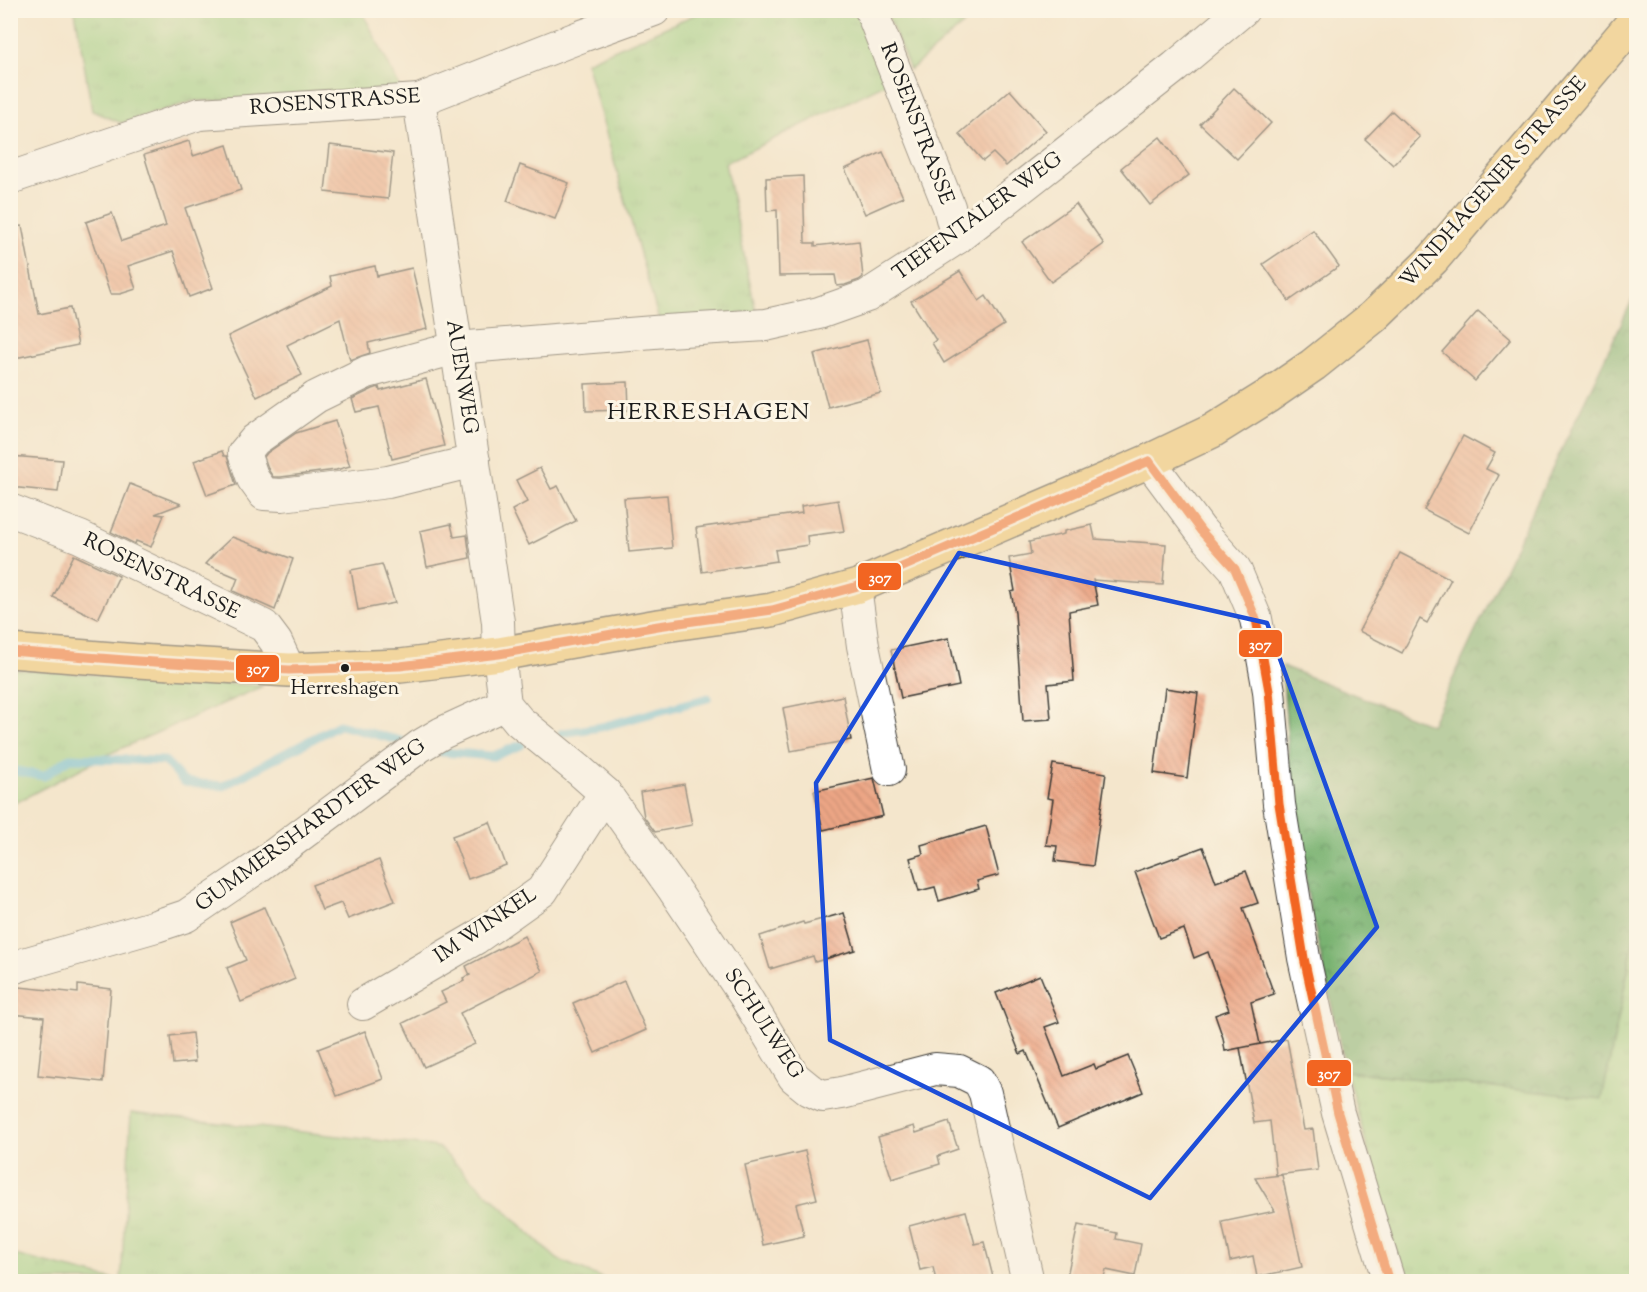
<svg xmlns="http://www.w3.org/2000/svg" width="1647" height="1292" font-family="'Sorts Mill Goudy',serif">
  <defs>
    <pattern id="grass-tufts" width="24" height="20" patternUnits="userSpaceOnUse" patternTransform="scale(1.5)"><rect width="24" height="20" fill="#97d083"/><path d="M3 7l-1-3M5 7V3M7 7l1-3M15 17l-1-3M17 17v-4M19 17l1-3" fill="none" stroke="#82b271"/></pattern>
    <pattern id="forest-crowns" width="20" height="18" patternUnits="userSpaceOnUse" patternTransform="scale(1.5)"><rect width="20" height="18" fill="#79b271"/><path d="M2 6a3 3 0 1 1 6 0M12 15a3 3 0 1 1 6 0" fill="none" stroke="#62905c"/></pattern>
    <pattern id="building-back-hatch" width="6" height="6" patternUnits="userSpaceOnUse" patternTransform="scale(1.5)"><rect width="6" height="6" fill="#eca685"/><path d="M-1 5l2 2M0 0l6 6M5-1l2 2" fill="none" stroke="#ca8e72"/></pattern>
  </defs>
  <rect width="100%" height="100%" fill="#fcf5e5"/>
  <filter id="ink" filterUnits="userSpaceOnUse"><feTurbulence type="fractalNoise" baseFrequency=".0167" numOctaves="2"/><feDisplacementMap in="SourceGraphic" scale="12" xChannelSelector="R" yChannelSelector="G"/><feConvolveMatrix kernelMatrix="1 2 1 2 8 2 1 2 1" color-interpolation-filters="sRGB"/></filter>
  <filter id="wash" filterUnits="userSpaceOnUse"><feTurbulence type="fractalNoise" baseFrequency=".008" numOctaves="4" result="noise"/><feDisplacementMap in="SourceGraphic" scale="24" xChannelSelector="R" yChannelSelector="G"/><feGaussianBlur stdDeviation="1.35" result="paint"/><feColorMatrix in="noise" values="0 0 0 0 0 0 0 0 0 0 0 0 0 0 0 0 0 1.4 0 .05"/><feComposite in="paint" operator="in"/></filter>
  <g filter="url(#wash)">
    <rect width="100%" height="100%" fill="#f4e6cc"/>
    <g fill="url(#grass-tufts)" stroke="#5a7650" stroke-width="1.5">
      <path d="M75 11H362L405 98 193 101 121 123 92 111Z"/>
      <path d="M703 11H858L889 82 725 163 756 312 659 321 586 62Z"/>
      <path d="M886 11H979L910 70Z"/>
      <path d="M10 669 263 686 111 753 11 805Z"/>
      <path d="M1636 930V1281H1404L1346 1071 1602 1098Z"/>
      <path d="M131 1113 438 1147 557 1259 609 1281H121Z"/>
      <path d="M11 1254 119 1281H11Z"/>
    </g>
    <path fill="url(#forest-crowns)" stroke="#4a6746" stroke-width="1.5" d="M1636 292V930L1602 1099 1346 1071 1309 902 1291 783 1282 666 1431 725Z"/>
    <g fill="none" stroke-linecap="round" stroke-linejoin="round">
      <g stroke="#5bbbd9" stroke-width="9">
        <path d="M562 733 601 727 708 698"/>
        <path d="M441 752 493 756 521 745"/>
        <path d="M10 770 44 776 70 758 165 761 184 782 223 786 339 725 402 741"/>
      </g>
    </g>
    <g id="blocks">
      <g fill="url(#building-back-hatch)">
        <path d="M1234 88 1271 123 1237 159 1200 124Z"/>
        <path d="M1010 90 1046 131 1006 166 993 153 983 161 959 134Z"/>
        <path d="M1392 111 1420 137 1393 165 1365 139Z"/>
        <path d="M1160 137 1189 175 1150 205 1121 168Z"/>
        <path d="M189 141 193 156 227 145 241 190 185 208 213 288 189 297 173 251 128 266 136 289 120 294H110L86 222 112 213 122 241 166 226 144 155Z"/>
        <path d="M330 145 393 153 388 199 325 192Z"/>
        <path d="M883 152 903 197 865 214 845 169Z"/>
        <path d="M520 165 569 183 555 219 507 201Z"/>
        <path d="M803 176 805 243H815V246L859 241 863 277 859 280 845 285 837 286 835 275 779 276 777 210 767 211 766 178Z"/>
        <path d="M1076 204 1104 244 1051 282 1022 242Z"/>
        <path d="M22 226 39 314 70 308 78 345 10 359V227Z"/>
        <path d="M1313 230 1339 266 1289 301 1263 264Z"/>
        <path d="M375 266 377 276 412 268 427 329 368 343 370 353 350 360 340 319 287 345 302 375 257 397 228 336 332 286 330 276Z"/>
        <path d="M960 271 979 301 986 296 1004 325 944 363 932 343 936 340 911 301Z"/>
        <path d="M1478 311 1511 339 1475 381 1442 352Z"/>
        <path d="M867 340 881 393 828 407 814 354Z"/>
        <path d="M426 379 444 446 392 459 379 407 356 412 352 399 373 389 379 387 380 391Z"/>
        <path d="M628 382 629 410 586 411 585 384Z"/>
        <path d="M335 421 350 466 336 470 281 477H273L269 471 264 457 267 453 296 433Z"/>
        <path d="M1463 436 1495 453 1486 469 1499 475 1469 533 1424 510Z"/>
        <path d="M222 451 224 456H227L236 485 207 495 194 461Z"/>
        <path d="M10 456 62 460 58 492 10 487Z"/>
        <path d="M540 468 551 489 558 486 576 521 529 545 512 510 527 502 516 480Z"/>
        <path d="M130 484 181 504 155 514 164 515 151 547 136 541 135 544 111 532Z"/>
        <path d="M667 495 672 548 629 552 624 498Z"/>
        <path d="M838 500 844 531 807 536 808 545 775 550 777 561 702 572 696 528 802 513 801 506Z"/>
        <path d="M451 524 454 537 467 535 470 558 427 567 420 531Z"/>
        <path d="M1092 525 1095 539 1166 544 1163 585 1093 580 1098 605 1069 611 1074 681 1048 684 1051 719 1023 721 1015 613 1011 592 1015 591 1009 558 1031 554 1029 542 1064 534V531Z"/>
        <path d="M232 537 293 559 275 610 233 591 238 578 205 564 217 551Z"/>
        <path d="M1400 553 1451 579 1427 623 1420 619 1402 653 1359 631Z"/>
        <path d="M74 555 119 576 98 619 53 597Z"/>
        <path d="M382 564 395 603 358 610 351 570Z"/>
        <path d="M949 638 959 686 901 698 891 650Z"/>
        <path d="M1165 688 1198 693 1187 778 1154 773Z"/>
        <path d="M843 696 851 740 791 751 783 708Z"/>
        <path d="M1053 764 1106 773 1093 866 1055 861 1057 846 1046 845 1053 799 1047 798Z"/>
        <path d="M874 778 883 816 823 830 814 791Z"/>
        <path d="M684 784 692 825 655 832 644 817 640 792Z"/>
        <path d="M490 822 506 865 468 879 452 836Z"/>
        <path d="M986 826 999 875 977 881 979 889 939 901 935 887 919 891 910 858 923 854 921 845Z"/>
        <path d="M1203 847 1216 882 1246 871 1258 903 1243 908 1274 994 1251 1002 1260 1044 1240 1048 1287 1039 1304 1130 1313 1129 1318 1170 1276 1175 1270 1121 1254 1123 1240 1048 1225 1051 1223 1038 1215 1015 1229 1010 1208 952 1194 958 1184 929 1159 938 1135 872Z"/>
        <path d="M379 860 395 901 348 919 341 903 322 910 312 885Z"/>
        <path d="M264 907 295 979 241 1002 227 968 246 960 230 922Z"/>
        <path d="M844 913 855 950 815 962 813 956 770 969 760 936 803 922 804 924Z"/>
        <path d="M524 936 542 971 460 1013 475 1044 424 1067 403 1023 446 1002 441 992 464 981 463 978 470 975 466 966Z"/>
        <path d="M1040 975 1059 1022 1045 1027 1064 1076 1094 1064 1096 1069 1128 1056 1143 1092 1058 1128 1026 1051 1020 1054 996 993Z"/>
        <path d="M624 981 646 1030 595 1053 573 1003Z"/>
        <path d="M78 985 111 989 103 1082 38 1075 44 1017 10 1014V986L78 993Z"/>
        <path d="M365 1031 383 1079 337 1096 318 1049Z"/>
        <path d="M192 1033 195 1062 173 1064 170 1036Z"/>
        <path d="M949 1122 958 1149 938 1156 940 1164 892 1179 878 1137 914 1126 916 1133Z"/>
        <path d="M805 1151 817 1199 796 1204 804 1236 763 1245 745 1165Z"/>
        <path d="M1282 1175 1302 1267 1257 1277 1253 1256 1230 1261 1222 1222 1275 1211 1255 1178Z"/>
        <path d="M966 1211 975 1244 984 1242 994 1281H936L933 1267 920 1270 909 1226Z"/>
        <path d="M1078 1225 1117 1233 1116 1239 1141 1244 1135 1276 1106 1270 1103 1281H1066Z"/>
      </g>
    </g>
  </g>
  <g filter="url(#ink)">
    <use href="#blocks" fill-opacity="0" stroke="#3c3a36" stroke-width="1.5"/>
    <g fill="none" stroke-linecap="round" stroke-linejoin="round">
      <g stroke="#3c3a36" stroke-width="34">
        <g id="minor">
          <path d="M871 10 949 207 957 238"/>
          <path d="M419 100 498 622 499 654 505 704 519 721 579 770 605 793 674 890 745 996 794 1077 810 1090 823 1096 842 1093 935 1069 959 1071 979 1081 985 1093 1028 1282"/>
          <path d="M10 178 199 114 419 100 582 36 654 10"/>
          <path d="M474 461 388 482 282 495 264 494 253 479 244 453 255 440 316 397 367 372 456 348 666 331 766 325 819 313 867 296 957 238 1175 67 1243 10"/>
          <path d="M1149 461 1201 531 1235 569 1256 619 1269 691 1279 804 1304 958 1338 1113 1389 1282"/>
          <path d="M10 510 80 537 264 626 276 642 289 670"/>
          <path d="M855 587 863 646 889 770"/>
          <path d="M10 969 24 964 156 926 186 916 255 869 420 746 442 733 505 704"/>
          <path d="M363 1004 476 938 542 891 605 793"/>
        </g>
      </g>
      <g stroke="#3c3a36" stroke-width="36">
        <path id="major" d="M10 651 138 661 289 670 400 666 499 654 658 626 772 610 858 586 1149 461 1212 431 1268 396 1313 365 1373 317 1433 259 1636 19"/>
      </g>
      <use href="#minor" stroke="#fff" stroke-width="32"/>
      <use href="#major" stroke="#efc469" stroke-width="33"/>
      <g stroke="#fcf5e5" stroke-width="14">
        <g id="bus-1">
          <path d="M1149 461 1201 531 1235 569 1256 619 1269 691 1279 804 1304 958 1338 1113 1389 1282"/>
          <path d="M10 651 138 661 289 670 400 666 499 654 658 626 772 610 858 586 1149 461"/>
        </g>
      </g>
      <use href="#bus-1" stroke="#f26522" stroke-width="9"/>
    </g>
  </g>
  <path d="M0 0H1647V1292H0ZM959 553 1267 623 1377 927 1150 1198 830 1040 816 783Z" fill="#f4e6cc" fill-opacity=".55" fill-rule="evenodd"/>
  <path fill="none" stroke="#1d4ed8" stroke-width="4.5" stroke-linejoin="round" d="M959 553 1267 623 1377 927 1150 1198 830 1040 816 783Z"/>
  <circle fill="#1c1c1c" stroke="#fcf5e5" stroke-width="2" cx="345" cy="668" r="5"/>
  <g text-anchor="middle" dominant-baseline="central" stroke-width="6" stroke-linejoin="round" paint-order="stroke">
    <g font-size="20" fill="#1c1c1c" stroke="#fcf5e5">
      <text x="345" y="689">Herreshagen</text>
    </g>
    <g font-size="21" fill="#1c1c1c" stroke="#fcf5e5">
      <text transform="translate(335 103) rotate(-4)">ROSENSTRASSE</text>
      <text transform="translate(916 124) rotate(69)">ROSENSTRASSE</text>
      <text transform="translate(1494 183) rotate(-49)">WINDHAGENER STRASSE</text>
      <text transform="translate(978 217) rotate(-36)">TIEFENTALER WEG</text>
      <text transform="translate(461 377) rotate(81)">AUENWEG</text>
      <text transform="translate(161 577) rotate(26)">ROSENSTRASSE</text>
      <text transform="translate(311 826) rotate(-36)">GUMMERSHARDTER WEG</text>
      <text transform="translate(486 926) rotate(-34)">IM WINKEL</text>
      <text transform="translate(763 1024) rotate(57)">SCHULWEG</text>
    </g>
    <g font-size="24" letter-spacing="1.5" fill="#1c1c1c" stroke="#fcf5e5">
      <text x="709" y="413">HERRESHAGEN</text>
    </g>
  </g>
  <g stroke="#fcf5e5" stroke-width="2">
    <rect x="857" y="562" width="45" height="29" rx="6" fill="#f26522"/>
    <rect x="1238" y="629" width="45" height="29" rx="6" fill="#f26522"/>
    <rect x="235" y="654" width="45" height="29" rx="6" fill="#f26522"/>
    <rect x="1306" y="1059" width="46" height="28" rx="6" fill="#f26522"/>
  </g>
  <g font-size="16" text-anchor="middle" font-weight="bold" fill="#fff">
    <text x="880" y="583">307</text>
    <text x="1260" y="650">307</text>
    <text x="258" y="674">307</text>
    <text x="1329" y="1079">307</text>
  </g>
  <rect width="1647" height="1292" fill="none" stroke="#fcf5e5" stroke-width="36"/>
</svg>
